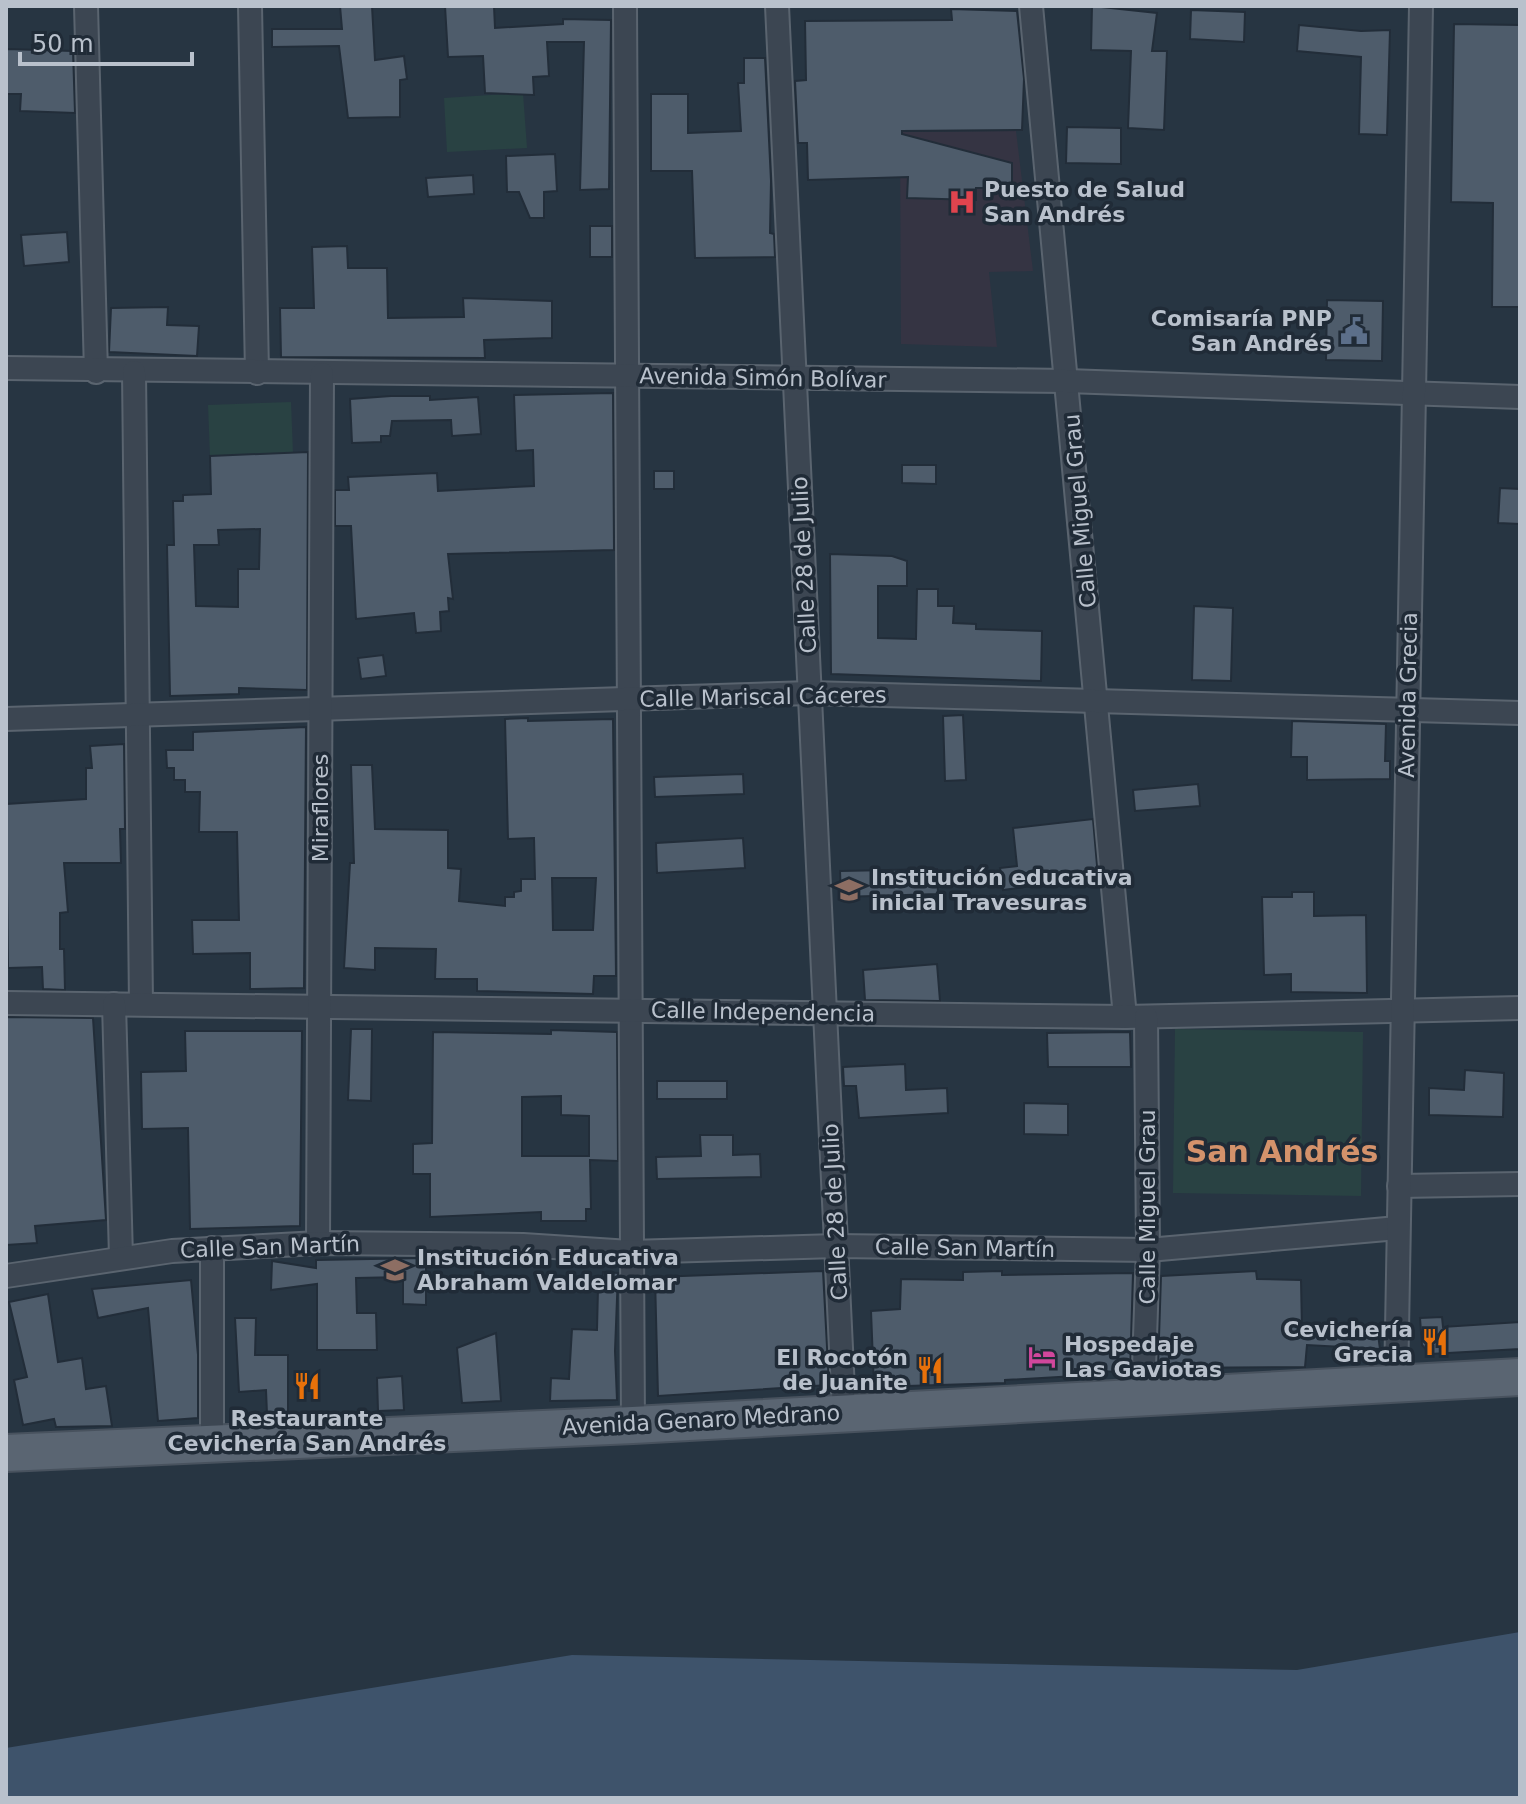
<svg xmlns="http://www.w3.org/2000/svg" width="1526" height="1804" font-family="'DejaVu Sans',sans-serif">
  <rect width="100%" height="100%" fill="#273542"/>
  <path fill="#353443" d="M1016 131 1033 271 989 272 997 347 901 344 900 132Z"/>
  <g fill="#294243">
    <path d="M523 93 527 148 447 152 444 98Z"/>
    <path d="M291 402 293 453 210 456 208 405Z"/>
    <path d="M1175 1029 1363 1032 1361 1196 1173 1193Z"/>
  </g>
  <path fill="#3e536b" d="M1520 1632V1798H6V1748L572 1655 1297 1670Z"/>
  <g fill="#4e5c6b" stroke="#222d39" stroke-width="2" fill-rule="evenodd">
    <path d="M340 6H372L375 60 404 56 407 79 400 80V117L348 118 339 46 272 47V29H342Z"/>
    <path d="M445 6H494L495 28 563 24V19L611 20 609 189 580 190 584 42H547L549 76 533 77 534 95 485 93 483 56 448 57Z"/>
    <path d="M1092 6 1157 13 1152 51H1167L1164 130 1128 128 1131 51 1091 50Z"/>
    <path d="M951 9 1017 11 1024 79 1022 130 902 131V134L1012 163V188H976V200L907 198 908 177 808 180 807 143H798L795 81 806 80 805 21 952 20Z"/>
    <path d="M1191 10 1245 12 1244 42 1190 39Z"/>
    <path d="M1454 24 1520 25V307H1492L1493 203 1451 202Z"/>
    <path d="M1299 25 1361 31 1390 30 1387 135 1359 134 1361 57 1297 51Z"/>
    <path d="M6 49 73 51 75 113 20 111 21 94H6Z"/>
    <path d="M744 58H765L771 181 770 233 774 234 775 257 695 258 692 171H651V94H688V133L741 131 738 83H744Z"/>
    <path d="M1067 127 1121 128V164L1066 163Z"/>
    <path d="M555 154 557 191 544 192V218H530L519 192H507L506 156Z"/>
    <path d="M473 175 474 194 428 197 426 178Z"/>
    <rect x="590" y="226" width="22" height="31"/>
    <path d="M67 232 69 262 24 266 21 235Z"/>
    <path d="M347 246 348 268H387L388 318 464 317 463 298 552 301V338L484 340 485 358 281 357 280 308H314L312 247Z"/>
    <path d="M1327 300 1383 301 1382 361 1326 360Z"/>
    <path d="M168 307 167 325 199 326 197 356 109 352 111 308Z"/>
    <path d="M613 393 614 550 448 554 453 599 448 598 449 611 440 612 441 631 416 633 414 613 356 619 351 526H335V490H349L348 477 437 473 438 491 534 486 533 450 516 451 514 395Z"/>
    <path d="M391 396H430V400L478 397 481 434 452 436 451 420 392 421 390 436H381V442L352 443 350 399Z"/>
    <path d="M308 452 307 690 239 688V694L170 696 167 545H174L173 501H183V495L211 494 210 456ZM260 529 259 569H238V607L196 606 194 545H219L218 530Z"/>
    <path d="M902 465H936V484L902 483Z"/>
    <rect x="654" y="471" width="20" height="18"/>
    <path d="M1500 488 1520 489V524L1498 523Z"/>
    <path d="M830 554 892 556 907 561V586H878V638L916 639 917 589H938V606H954L953 623 976 624V629L1042 631 1041 681 831 674Z"/>
    <path d="M1194 606 1233 608 1231 681 1192 680Z"/>
    <path d="M383 655 386 676 361 679 358 658Z"/>
    <path d="M963 715 966 780 945 781 943 716Z"/>
    <path d="M528 718V721L613 719 616 976H594L593 994 477 991V979H435L436 949 375 948V970L344 968 350 863H354L351 765H372L375 829 448 830V868L461 869 459 901 505 906V897H514V892L521 891V879H535L534 838 508 839 505 719ZM552 878H596L593 930H553Z"/>
    <path d="M1292 721 1386 724 1385 761H1390V779L1307 780V757H1291Z"/>
    <path d="M306 727 304 988 250 989V953L193 954 192 920H239L237 832H199L200 792H185V780H174V768H167L166 750H193V732Z"/>
    <path d="M124 744 125 829H120L121 863H64L68 912 60 913V949H64L65 990 43 989 42 967 8 968 6 804 86 799V768H92L90 746Z"/>
    <path d="M743 774 744 794 655 797 654 777Z"/>
    <path d="M1198 784 1200 806 1135 811 1133 790Z"/>
    <path d="M1093 819 1098 877 1003 890 1000 868 1017 866 1013 828Z"/>
    <path d="M743 838 745 868 657 873 656 843Z"/>
    <path d="M937 869 938 894 841 897 840 871Z"/>
    <path d="M1292 892H1314V916L1366 915 1367 993 1291 992V974L1264 975 1262 897H1292Z"/>
    <path d="M937 964 940 1001 865 1000 863 970Z"/>
    <path d="M6 1017 93 1018 106 1220 35 1226 37 1243 6 1245Z"/>
    <path d="M351 1029H372L371 1101 348 1100Z"/>
    <path d="M551 1030 617 1032 618 1161 590 1160 591 1209H586V1221H541V1212L430 1217V1174H413V1144L432 1143 433 1032 551 1034ZM561 1096V1115L589 1116V1156H522V1097Z"/>
    <path d="M185 1031H302L300 1226 190 1229 188 1128 142 1129 141 1072 186 1071Z"/>
    <path d="M1130 1032 1131 1067H1048L1047 1033Z"/>
    <path d="M905 1064 906 1090 947 1088 948 1113 859 1118 856 1086H844L843 1067Z"/>
    <path d="M1465 1070 1504 1073 1503 1117 1429 1115V1088L1464 1090Z"/>
    <rect x="657" y="1081" width="70" height="18"/>
    <path d="M1024 1103 1068 1104V1135L1024 1134Z"/>
    <path d="M700 1135H733V1155L760 1154 761 1177 657 1179 656 1157 701 1156Z"/>
    <path d="M426 1258V1305L403 1304V1277L356 1278 357 1313H376L377 1350H317V1284L271 1290 272 1261 316 1268V1260Z"/>
    <path d="M823 1271 829 1385 658 1396 655 1277Z"/>
    <path d="M1002 1271V1275L1133 1273 1130 1373 1075 1369 1076 1376 1005 1380V1383L874 1387 871 1311 900 1309 901 1279 963 1280V1272Z"/>
    <path d="M1256 1271 1257 1279 1301 1280 1302 1330 1377 1327 1380 1349 1307 1345 1305 1367 1158 1368 1161 1276Z"/>
    <path d="M603 1272 618 1273 615 1351 617 1400 550 1401 551 1378 569 1379 572 1329 597 1330 598 1288H602Z"/>
    <path d="M191 1280 198 1355V1418L158 1421 148 1308 98 1318 92 1289Z"/>
    <path d="M48 1294 58 1362 82 1358 86 1389 106 1386 112 1426 56 1427 54 1419 23 1425 14 1380 27 1377 9 1302Z"/>
    <path d="M1442 1317 1443 1327 1520 1322V1349L1430 1354 1422 1345 1420 1318Z"/>
    <path d="M235 1318H256L255 1355H288V1414H267L266 1390 239 1392Z"/>
    <path d="M496 1333 501 1401 462 1403 457 1348Z"/>
    <path d="M402 1376 404 1410 378 1411 377 1378Z"/>
  </g>
  <g fill="none" stroke-linecap="round" stroke-linejoin="round">
    <g stroke="#5a646f" stroke-width="26">
      <g id="minor">
        <path d="M86 6 96 372"/>
        <path d="M250 6 257 373"/>
        <path d="M625 6 633 1425"/>
        <path d="M777 6 844 1411"/>
        <path d="M1031 6 1125 1017"/>
        <path d="M6 368 1067 381 1520 397"/>
        <path d="M134 372 141 1004"/>
        <path d="M6 719 810 693 1520 713"/>
        <path d="M6 1003 1125 1017 1520 1008"/>
        <path d="M114 1004 121 1257"/>
        <path d="M1399 1186 1520 1184"/>
        <path d="M318 1243 322 374"/>
        <path d="M6 1276 172 1251 318 1243 523 1245 630 1252 836 1246 1148 1250 1398 1228"/>
        <path d="M1396 1385 1421 6"/>
        <path d="M1143 1396 1148 1250 1146 1017"/>
        <path d="M212 1446V1248"/>
      </g>
    </g>
    <g stroke="#48525e" stroke-width="40">
      <path id="primary" d="M6 1453 633 1425 1520 1377"/>
    </g>
    <use href="#minor" stroke="#3c4652" stroke-width="22"/>
    <use href="#primary" stroke="#5a6572" stroke-width="36"/>
  </g>
  <defs>
    <g id="hospital-bare" transform="scale(2.16)"><path d="M-5-5h3v3.5h4V-5h3V5h-3V1.5h-4V5h-3Z" fill="#e0444e" stroke="#202b37" stroke-width="2.5" paint-order="stroke"/></g>
    <g id="civic-bare" transform="scale(2.16)"><path d="M-.6-6.5H3V-4.5H.6V-3L4-1V1h2V6H-6V1h2V-1L-.6-3ZM-1.2 2.5V6h2.4V2.5Z" fill="#5c6f8a" stroke="#202b37" stroke-width="2.5" paint-order="stroke"/></g>
    <g id="school-bare" transform="scale(2.16)"><path d="M0-5L7-2L0 1L-7-2ZM-4 1L0 2.5L4 1V4Q0 6-4 4Z" fill="#8d6e63" stroke="#202b37" stroke-width="2.5" paint-order="stroke"/></g>
    <g id="restaurant-bare" transform="scale(2.16)"><path d="M-5-6h1v4h1v-4h1v4h1v-4h1v5L-1.5 .5V6h-2V.5L-5-1ZM5-6V6H3V1.5H1.5Q1.5-4 5-6Z" fill="#e8710a" stroke="#202b37" stroke-width="2.5" paint-order="stroke"/></g>
    <g id="hotel-bare" transform="scale(2.16)"><path d="M-6-4.5h1.5V1H6V5H4.5V3h-9V5H-6ZM-4 0a1.8 1.8 0 1 1 3.6 0ZM.5 0V-2.5h3Q6-2.5 6 0Z" fill="#d1479c" stroke="#202b37" stroke-width="2.5" paint-order="stroke"/></g>
  </defs>
  <g fill-rule="evenodd">
    <use href="#hospital-bare" x="962" y="202"/>
    <use href="#civic-bare" x="1354" y="331"/>
    <use href="#school-bare" x="849" y="890"/>
    <use href="#school-bare" x="395" y="1270"/>
    <use href="#restaurant-bare" x="1435" y="1342"/>
    <use href="#hotel-bare" x="1042" y="1357"/>
    <use href="#restaurant-bare" x="930" y="1370"/>
    <use href="#restaurant-bare" x="307" y="1386"/>
  </g>
  <g text-anchor="middle" dominant-baseline="central" stroke-width="7" stroke-linejoin="round" paint-order="stroke">
    <g font-size="22" font-weight="bold" fill="#b9c1cc" stroke="#202b37" text-anchor="start">
      <text x="984" y="189">Puesto de Salud<tspan x="984" dy="25">San Andrés</tspan></text>
      <text x="1332" y="318" text-anchor="end">Comisaría PNP<tspan x="1332" dy="25">San Andrés</tspan></text>
      <text x="871" y="877">Institución educativa<tspan x="871" dy="25">inicial Travesuras</tspan></text>
      <text x="417" y="1257">Institución Educativa<tspan x="417" dy="25">Abraham Valdelomar</tspan></text>
      <text x="1413" y="1329" text-anchor="end">Cevichería<tspan x="1413" dy="25">Grecia</tspan></text>
      <text x="1064" y="1344">Hospedaje<tspan x="1064" dy="25">Las Gaviotas</tspan></text>
      <text x="908" y="1357" text-anchor="end">El Rocotón<tspan x="908" dy="25">de Juanite</tspan></text>
      <text x="307" y="1418" text-anchor="middle">Restaurante<tspan x="307" dy="25">Cevichería San Andrés</tspan></text>
    </g>
    <g font-size="22" fill="#b9c1cc" stroke="#202b37">
      <text transform="translate(763 378) rotate(1)">Avenida Simón Bolívar</text>
      <text transform="translate(1080 511) rotate(-95)">Calle Miguel Grau</text>
      <text transform="translate(804 565) rotate(-93)">Calle 28 de Julio</text>
      <text transform="translate(1408 695) rotate(-89)">Avenida Grecia</text>
      <text transform="translate(763 697) rotate(-1)">Calle Mariscal Cáceres</text>
      <text transform="translate(320 808) rotate(-90)">Miraflores</text>
      <text transform="translate(763 1012) rotate(1)">Calle Independencia</text>
      <text transform="translate(1147 1207) rotate(-90)">Calle Miguel Grau</text>
      <text transform="translate(835 1212) rotate(-93)">Calle 28 de Julio</text>
      <text transform="translate(270 1247) rotate(-2)">Calle San Martín</text>
      <text transform="translate(965 1248) rotate(1)">Calle San Martín</text>
      <text transform="translate(701 1420) rotate(-3)">Avenida Genaro Medrano</text>
    </g>
    <g font-size="30" font-weight="bold" fill="#d4926b" stroke="#202b37">
      <text x="1282" y="1151">San Andrés</text>
    </g>
  </g>
  <rect width="1526" height="1804" fill="none" stroke="#b9c1cc" stroke-width="16"/>
  <path d="M20 52v12h172v-12" fill="none" stroke="#b9c1cc" stroke-width="4"/>
  <text x="32" y="52" font-size="24" fill="#b9c1cc" stroke="#202b37" stroke-width="6" paint-order="stroke">50 m</text>
</svg>
